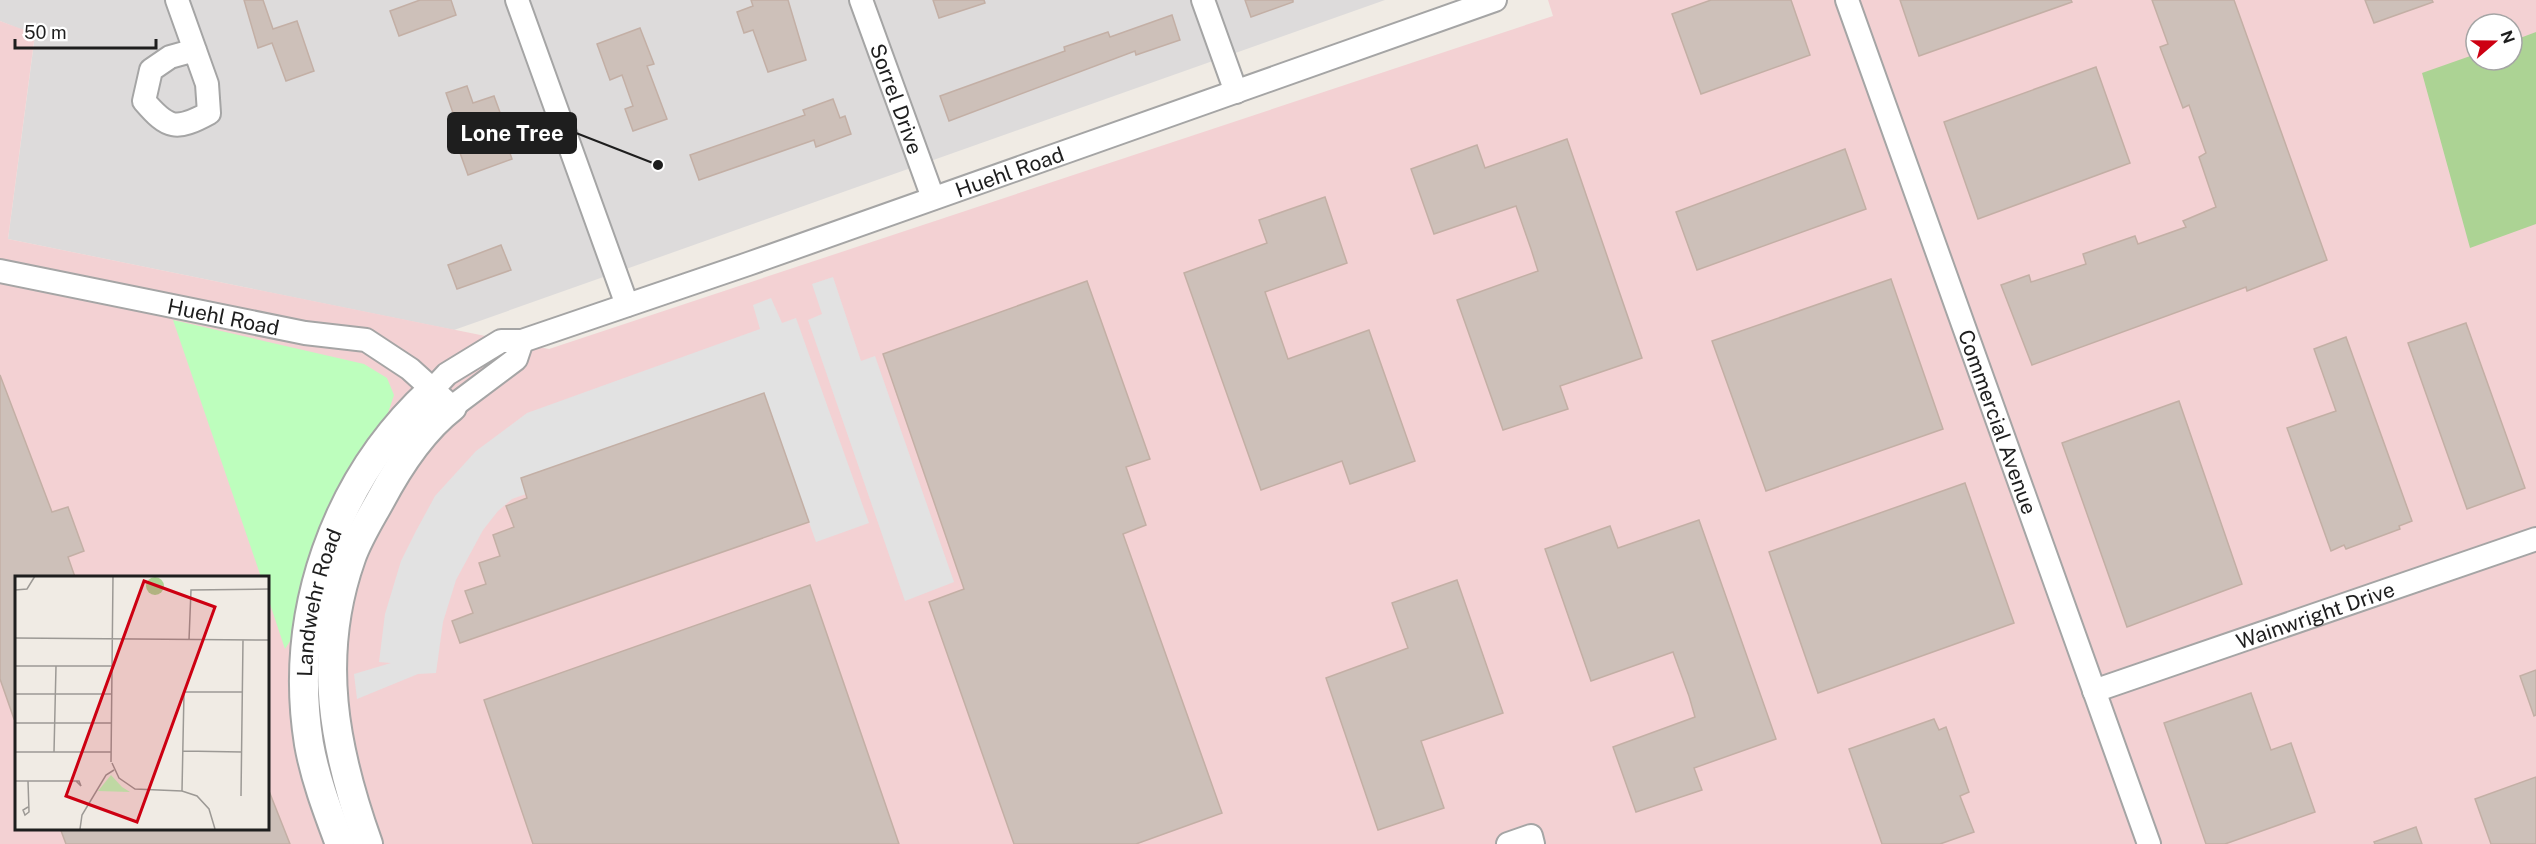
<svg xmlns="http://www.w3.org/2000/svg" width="2536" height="844" font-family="'Public Sans',sans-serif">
  <rect width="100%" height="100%" fill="#f0ebe4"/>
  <path fill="#dddbdb" d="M0 0H1385L454 330 8 239 35 35 0 21Z"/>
  <path fill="#f3d1d3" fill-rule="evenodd" d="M1548 0H2536V844H0V21L35 34 8 239 549 349 1553 16ZM2476 24H2512V60H2476ZM16 577H267V828H16Z"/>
  <path fill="#acd394" d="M2536 32V224L2470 248 2422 73 2476 54V60H2512V41Z"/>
  <path fill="#bdfebd" d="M173 320 364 364 387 378 394 395 388 413 351 471 311 553 299 627 285 649 267 595V577H261Z"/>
  <g fill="#e2e2e2">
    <path d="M833 277 861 361 875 356 954 582 905 601 808 320 822 314 812 284Z"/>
    <path d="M771 298 782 323 796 318 869 523 816 542 763 394 521 478 526 494 512 499 498 511 483 530 456 580 443 622 436 673 418 674 357 699 354 674 391 663 379 662 385 614 401 561 416 531 435 496 476 451 527 413 760 329 753 305Z"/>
  </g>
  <g fill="#cdc0b9" stroke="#c3afa5" stroke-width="1.5">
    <path d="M244 0H263L273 29 297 21 314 71 286 81 272 43 258 48Z"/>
    <path d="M420 0H451L456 15 399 36 390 11Z"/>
    <path d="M751 0H788L806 60 768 72 753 30 744 33 737 12 753 6Z"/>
    <path d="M933 0H984L985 3 939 18Z"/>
    <path d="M1245 0H1293V2L1251 17Z"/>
    <path d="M1711 0H1791L1810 55 1701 94 1672 14Z"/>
    <path d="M1900 0H2071L2072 2 1919 56Z"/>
    <path d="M2152 0H2234L2327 260 2247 291 2246 287 2032 365 2001 285 2029 275 2031 282 2086 264 2083 254 2135 236 2138 244 2186 227 2183 221 2216 207 2199 157 2206 153 2189 105 2183 108 2160 47 2168 44Z"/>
    <path d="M2365 0H2432L2433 2 2374 23Z"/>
    <path d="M1172 15 1180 40 1136 55 1135 51 949 121 940 96 1065 51 1064 47 1108 32 1110 37Z"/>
    <path d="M640 28 654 64 647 66 667 119 633 131 625 109 633 106 622 75 610 80 597 44Z"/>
    <path d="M2096 67 2130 163 1978 219 1944 122Z"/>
    <path d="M467 86 473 103 494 96 502 118 498 119 512 159 468 175 459 150 465 147 446 93Z"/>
    <path d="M833 99 840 118 845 116 851 134 816 147 814 140 699 180 690 155 805 115 803 110Z"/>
    <path d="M1567 139 1642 358 1560 386 1568 409 1503 430 1457 300 1538 271 1531 249 1516 206 1434 234 1411 169 1477 145 1485 168Z"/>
    <path d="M1845 149 1866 209 1697 270 1676 212Z"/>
    <path d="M1325 197 1347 263 1265 292 1288 359 1369 330 1415 461 1350 484 1342 461 1261 490 1184 273 1267 243 1259 220Z"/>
    <path d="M501 245 511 270 457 289 448 265Z"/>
    <path d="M1891 279 1943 429 1766 491 1712 341Z"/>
    <path d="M1087 281 1150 459 1126 467 1146 525 1123 534 1222 813 1136 844H1014L929 602 964 589 883 354Z"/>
    <path d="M2466 323 2525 488 2467 509 2408 343Z"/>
    <path d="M2346 337 2412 521 2399 526 2400 529 2346 549 2344 545 2331 551 2287 428 2336 411 2314 349Z"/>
    <path d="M0 375 52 512 68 507 84 551 68 557 75 577H16V719H14L0 679Z"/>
    <path d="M764 393 809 522 460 643 452 621 473 613 465 591 486 584 479 563 500 556 493 535 514 527 506 506 527 498 521 478Z"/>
    <path d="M2179 401 2242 584 2127 627 2062 443Z"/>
    <path d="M1965 483 2014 623 1818 693 1769 552Z"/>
    <path d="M1699 520 1776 739 1694 768 1702 790 1636 812 1613 747 1695 717 1689 696 1673 652 1591 681 1545 549 1610 526 1618 548Z"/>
    <path d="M1457 580 1503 713 1421 741 1444 808 1378 830 1326 678 1408 648 1392 603Z"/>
    <path d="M810 585 899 844H533L484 700Z"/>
    <path d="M2536 670V715L2534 716 2520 676Z"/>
    <path d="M2251 693 2271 750 2291 743 2315 812 2225 844H2206L2164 723Z"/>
    <path d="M1934 719 1939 730 1946 727 1969 792 1960 796 1974 832 1940 844H1882L1849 749Z"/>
    <path d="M2536 777V844H2491L2475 799Z"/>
    <path d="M267 786 290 844H66L60 828H267Z"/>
    <path d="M2416 827 2422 844H2375L2374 842Z"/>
  </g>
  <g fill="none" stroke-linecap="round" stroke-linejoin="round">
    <g stroke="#a5a5a5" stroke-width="26">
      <g id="minor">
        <path d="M177 0 207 84 209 113C176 131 168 129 144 101L151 70 170 57 195 50"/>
        <path d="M517 0 627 305"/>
        <path id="s1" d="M861 0 933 198"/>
        <path d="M1203 0 1236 92"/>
        <path id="s2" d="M1847 0 2149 844"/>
        <path id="s3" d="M0 271 305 333 366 340 410 369 452 407 516 359 522 341H501L447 374 432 390"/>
        <path id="s4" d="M522 341 748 264 1495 0"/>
        <path id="s5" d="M2094 691 2536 539"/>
        <path d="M1508 844 1531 836 1533 844"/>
      </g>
    </g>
    <g stroke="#a5a5a5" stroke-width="32">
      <g id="tertiary">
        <path id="s6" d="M340 844C328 812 315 778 309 744 288 614 335 479 432 390"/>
        <path d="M368 844C334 749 316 657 351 558 358 538 370 519 380 501 398 467 421 431 452 407"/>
      </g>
    </g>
    <use href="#minor" stroke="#fff" stroke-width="22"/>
    <use href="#tertiary" stroke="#fff" stroke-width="28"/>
  </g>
  <g text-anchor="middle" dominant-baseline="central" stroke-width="4.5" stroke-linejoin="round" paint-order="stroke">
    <g font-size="21" fill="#1e1e1e" stroke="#fff">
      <text stroke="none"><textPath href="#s1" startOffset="105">Sorrel Drive</textPath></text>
      <text stroke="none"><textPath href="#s4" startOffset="516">Huehl Road</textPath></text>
      <text stroke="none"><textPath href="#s3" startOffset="228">Huehl Road</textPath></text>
      <text stroke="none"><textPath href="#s2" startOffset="448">Commercial Avenue</textPath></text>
      <text stroke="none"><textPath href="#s6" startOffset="248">Landwehr Road</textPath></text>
      <text stroke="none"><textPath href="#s5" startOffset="234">Wainwright Drive</textPath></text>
    </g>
  </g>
  <g transform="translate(15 576)">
    <rect width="254" height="254" fill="#f0ebe4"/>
    <path d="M131 10a9 9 0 1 1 18 0a9 9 0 1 1-18 0Z" fill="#acd394"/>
    <path d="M96 199 107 211 115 216 83 215Z" fill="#bdfebd"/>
    <path fill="none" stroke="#9c9995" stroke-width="1.5" d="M0 14 12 13 20 0M0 62 254 64M174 64 176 14 254 13M0 90H97M0 118H97M0 147H96M168 175 227 176M0 176H96M39 176 41 90M96 186 98 0M97 187 104 202 120 213 167 215 182 220 194 233 200 253M0 205H64L66 210 61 205M13 205 14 236 10 239 8 234 13 231M167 215 169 116H227M226 220 228 64M65 253 67 239 91 199 99 194"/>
    <path fill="#cd0012" fill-opacity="0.15" stroke="#cd0012" stroke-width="3" d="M129 5 200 31 122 246 51 220Z"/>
    <rect width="254" height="254" fill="none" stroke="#1e1e1e" stroke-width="3"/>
  </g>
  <path fill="none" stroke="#1e1e1e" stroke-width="2" d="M658 165L576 133"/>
  <circle fill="#1e1e1e" stroke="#fff" stroke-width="2" cx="658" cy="165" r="6"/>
  <rect fill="#1e1e1e" stroke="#1e1e1e" stroke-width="2" x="448" y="113" width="128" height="40" rx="6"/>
  <g font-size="22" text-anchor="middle" font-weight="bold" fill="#fff">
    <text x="512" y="141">Lone Tree</text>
  </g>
  <g transform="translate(2494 42) rotate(70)"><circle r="28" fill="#ffffff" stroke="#a5a5a5" stroke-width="1.5"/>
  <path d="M0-4.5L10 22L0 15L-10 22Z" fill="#cd0012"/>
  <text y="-9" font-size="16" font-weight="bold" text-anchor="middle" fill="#1e1e1e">N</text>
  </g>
  <path d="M15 39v9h141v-9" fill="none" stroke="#1e1e1e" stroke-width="3"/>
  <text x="24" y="39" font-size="18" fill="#1e1e1e" stroke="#ffffff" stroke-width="4.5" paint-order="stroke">50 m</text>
</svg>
